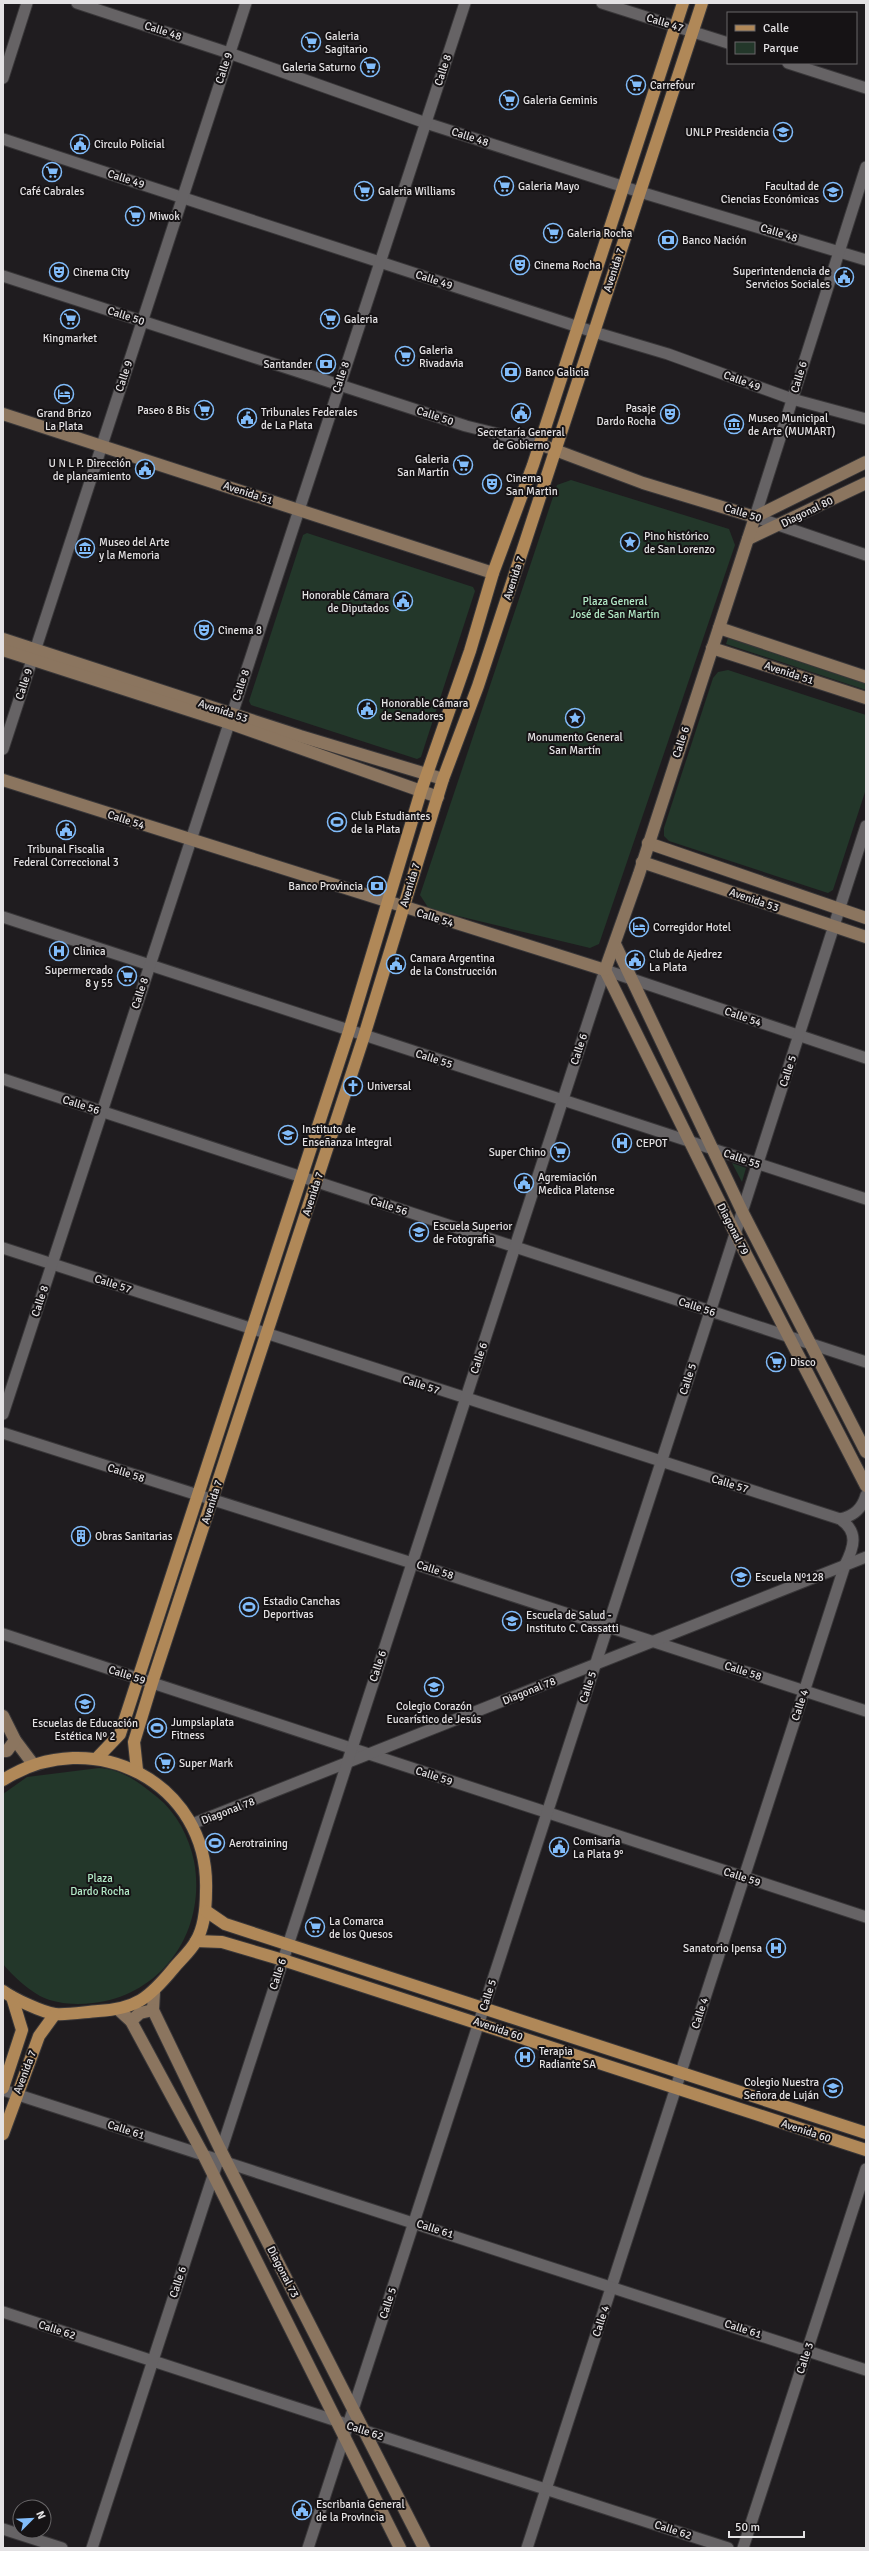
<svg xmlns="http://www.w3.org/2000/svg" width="869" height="2551" font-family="Signika,sans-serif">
  <rect width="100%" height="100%" fill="#1f1c1f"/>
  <g fill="#23372a">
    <path d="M571 480 729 529 735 545 599 944 590 948 429 909 420 895 557 485Z"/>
    <path d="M307 533 473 587 475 591 421 757 417 759 251 705 249 701 303 535Z"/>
    <path d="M728 638 866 684V690L726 644Z"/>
    <path d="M728 670 866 715V789L833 890 828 893 669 841 664 836V828L713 678 718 672Z"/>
    <path d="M732 1163 746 1168 742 1182Z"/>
    <path d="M99 1768C122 1769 140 1783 157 1797 177 1813 189 1837 194 1861 207 1930 163 1995 93 2003 75 2005 56 2004 40 1996 26 1988 13 1976 3 1964V1794L27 1777Z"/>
  </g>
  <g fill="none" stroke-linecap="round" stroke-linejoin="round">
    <g stroke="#393739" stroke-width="13">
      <g id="street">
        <path d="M77 3 229 53 426 123 640 192 866 260"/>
        <path d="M602 3 728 43"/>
        <path d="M788 63 866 88"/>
        <path d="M3 78 27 3"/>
        <path d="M3 139 594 332 668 354 792 399 866 419"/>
        <path d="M866 167 755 517 866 555"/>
        <path d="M3 276 466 426 539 444"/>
        <path d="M3 749 246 3"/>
        <path d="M3 917 866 1199"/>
        <path d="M3 1079 866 1362"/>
        <path d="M3 1248 840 1519C859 1532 854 1547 845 1565L527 2548"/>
        <path d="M3 1414 465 3"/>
        <path d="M3 1433 412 1563 866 1711"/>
        <path d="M840 1519C854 1516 862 1509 866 1495"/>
        <path d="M3 1634 866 1917"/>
        <path d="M192 1824 866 1557"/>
        <path d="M3 2090 866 2370"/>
        <path d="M3 2312 343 2423"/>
        <path d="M359 2429 728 2548"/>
        <path d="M3 2529 62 2548"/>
        <path d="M92 2548C262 2022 433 1496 605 970L866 1058"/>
        <path d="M308 2548 710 1312 866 826"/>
        <path d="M743 2548 866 2169"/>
      </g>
    </g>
    <g stroke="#393739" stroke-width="14">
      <g id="secondary">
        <path d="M3 414 493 573"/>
        <path d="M539 444 643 483 755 517"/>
        <path d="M755 517 866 462"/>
        <path d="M748 539 866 483"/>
        <path d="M719 628 866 677"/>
        <path d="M3 639 300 736 443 779"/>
        <path d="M712 648 866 698"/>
        <path d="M3 650 229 723 438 797"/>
        <path d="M3 780 605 970"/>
        <path d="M648 843 866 918"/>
        <path d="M642 862 866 937"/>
        <path d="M615 944 742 1211 866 1452"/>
        <path d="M605 970 735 1233 866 1486"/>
        <path d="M605 970 639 874 755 517"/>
        <path d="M3 1716 15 1740 33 1764"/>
        <path d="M3 1751H7L15 1740"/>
        <path d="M154 1992 153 2010 220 2149 424 2548"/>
        <path d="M119 2010 131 2021 203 2154 400 2548"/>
        <path d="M131 2021 140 2013 153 2010"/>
      </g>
    </g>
    <g stroke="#393739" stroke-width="14">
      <g id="primary">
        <path d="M98 1757 120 1734 349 1031 421 791 470 651 493 573 533 465 683 3"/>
        <path d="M137 1770 134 1742 152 1683 364 1036 443 779 478 686 702 3"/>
        <path d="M3 1780C92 1723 210 1782 206 1891 206 1907 205 1926 196 1941 191 1951 180 1960 173 1969 149 1998 136 2009 98 2011 84 2012 69 2015 55 2014 42 2012 14 1999 3 1991"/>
        <path d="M206 1911 225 1924 866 2133"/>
        <path d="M196 1941 222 1942 283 1960 866 2150"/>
        <path d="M3 2088 22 2030 12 1997"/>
        <path d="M3 2134 39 2036 55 2014"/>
      </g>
    </g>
    <use href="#street" stroke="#666365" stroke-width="11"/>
    <use href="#secondary" stroke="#8b755f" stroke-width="12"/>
    <use href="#primary" stroke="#b08858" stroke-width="12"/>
  </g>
  <defs>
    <g id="supermarket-ring" transform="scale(1)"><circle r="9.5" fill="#161315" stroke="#81bcfa" stroke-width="1.5"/><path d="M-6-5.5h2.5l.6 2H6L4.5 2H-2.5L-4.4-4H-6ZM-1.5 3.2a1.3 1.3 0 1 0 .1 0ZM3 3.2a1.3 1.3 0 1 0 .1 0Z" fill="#81bcfa"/></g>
    <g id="university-ring" transform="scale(1)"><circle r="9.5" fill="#161315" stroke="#81bcfa" stroke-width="1.5"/><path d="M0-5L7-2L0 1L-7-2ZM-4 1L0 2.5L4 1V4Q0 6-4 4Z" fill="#81bcfa"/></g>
    <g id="civic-ring" transform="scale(1)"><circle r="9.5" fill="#161315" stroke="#81bcfa" stroke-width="1.5"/><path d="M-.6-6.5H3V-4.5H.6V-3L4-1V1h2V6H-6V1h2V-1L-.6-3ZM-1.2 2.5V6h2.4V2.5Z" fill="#81bcfa"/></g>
    <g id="bank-ring" transform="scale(1)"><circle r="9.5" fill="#161315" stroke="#81bcfa" stroke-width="1.5"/><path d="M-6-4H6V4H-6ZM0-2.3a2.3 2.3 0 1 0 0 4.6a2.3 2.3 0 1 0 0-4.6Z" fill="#81bcfa"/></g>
    <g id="theatre-ring" transform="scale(1)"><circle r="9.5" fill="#161315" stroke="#81bcfa" stroke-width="1.5"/><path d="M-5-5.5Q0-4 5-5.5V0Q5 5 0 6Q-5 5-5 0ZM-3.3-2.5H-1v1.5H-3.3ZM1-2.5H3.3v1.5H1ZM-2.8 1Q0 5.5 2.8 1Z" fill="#81bcfa"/></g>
    <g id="hotel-ring" transform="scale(1)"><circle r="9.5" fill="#161315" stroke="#81bcfa" stroke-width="1.5"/><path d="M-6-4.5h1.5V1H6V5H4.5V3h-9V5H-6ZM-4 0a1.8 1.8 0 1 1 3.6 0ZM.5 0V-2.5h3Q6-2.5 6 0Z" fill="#81bcfa"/></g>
    <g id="museum-ring" transform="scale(1)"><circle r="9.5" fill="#161315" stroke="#81bcfa" stroke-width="1.5"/><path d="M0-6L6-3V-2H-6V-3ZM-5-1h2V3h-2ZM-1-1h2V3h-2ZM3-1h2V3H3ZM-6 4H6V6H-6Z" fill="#81bcfa"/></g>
    <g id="sight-ring" transform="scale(1)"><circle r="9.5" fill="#161315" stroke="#81bcfa" stroke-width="1.5"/><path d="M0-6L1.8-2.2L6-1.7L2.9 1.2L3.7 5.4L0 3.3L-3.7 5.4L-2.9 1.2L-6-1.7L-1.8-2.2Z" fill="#81bcfa"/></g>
    <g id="stadium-ring" transform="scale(1)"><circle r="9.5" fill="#161315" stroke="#81bcfa" stroke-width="1.5"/><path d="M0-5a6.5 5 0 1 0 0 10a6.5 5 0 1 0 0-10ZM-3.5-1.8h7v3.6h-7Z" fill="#81bcfa"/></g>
    <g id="hospital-ring" transform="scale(1)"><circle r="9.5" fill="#161315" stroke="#81bcfa" stroke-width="1.5"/><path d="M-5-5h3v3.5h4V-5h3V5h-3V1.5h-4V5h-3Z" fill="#81bcfa"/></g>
    <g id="church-ring" transform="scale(1)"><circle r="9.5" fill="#161315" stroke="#81bcfa" stroke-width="1.5"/><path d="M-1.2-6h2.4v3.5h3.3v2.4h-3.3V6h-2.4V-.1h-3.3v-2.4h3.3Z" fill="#81bcfa"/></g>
    <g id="building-ring" transform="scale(1)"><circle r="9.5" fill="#161315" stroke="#81bcfa" stroke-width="1.5"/><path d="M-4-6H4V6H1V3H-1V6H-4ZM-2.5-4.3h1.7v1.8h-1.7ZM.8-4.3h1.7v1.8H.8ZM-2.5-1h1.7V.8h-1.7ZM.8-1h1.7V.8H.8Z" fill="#81bcfa"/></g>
    <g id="school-ring" transform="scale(1)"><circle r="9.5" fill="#161315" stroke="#81bcfa" stroke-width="1.5"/><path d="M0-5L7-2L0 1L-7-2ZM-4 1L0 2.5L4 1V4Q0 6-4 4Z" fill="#81bcfa"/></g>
  </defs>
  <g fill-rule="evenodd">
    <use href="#supermarket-ring" x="311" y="42"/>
    <use href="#supermarket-ring" x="370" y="67"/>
    <use href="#supermarket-ring" x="636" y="85"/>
    <use href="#supermarket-ring" x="509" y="100"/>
    <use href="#university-ring" x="783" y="132"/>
    <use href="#civic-ring" x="80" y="144"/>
    <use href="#supermarket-ring" x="52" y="172"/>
    <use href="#supermarket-ring" x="504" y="186"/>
    <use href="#supermarket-ring" x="364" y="191"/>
    <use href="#university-ring" x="833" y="192"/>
    <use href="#supermarket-ring" x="135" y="216"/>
    <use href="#supermarket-ring" x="553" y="233"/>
    <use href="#bank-ring" x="668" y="240"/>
    <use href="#theatre-ring" x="520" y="265"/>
    <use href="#theatre-ring" x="59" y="272"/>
    <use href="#civic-ring" x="844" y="277"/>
    <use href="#supermarket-ring" x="70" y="319"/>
    <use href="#supermarket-ring" x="330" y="319"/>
    <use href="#supermarket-ring" x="405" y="356"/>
    <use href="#bank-ring" x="326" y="364"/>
    <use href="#bank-ring" x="511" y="372"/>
    <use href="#hotel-ring" x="64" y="394"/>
    <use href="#supermarket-ring" x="204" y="410"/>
    <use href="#civic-ring" x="521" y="413"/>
    <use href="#theatre-ring" x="670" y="414"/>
    <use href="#civic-ring" x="247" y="418"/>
    <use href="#museum-ring" x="734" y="424"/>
    <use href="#supermarket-ring" x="463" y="465"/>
    <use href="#civic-ring" x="145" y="469"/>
    <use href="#theatre-ring" x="492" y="484"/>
    <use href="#sight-ring" x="630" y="542"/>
    <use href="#museum-ring" x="85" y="548"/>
    <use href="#civic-ring" x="403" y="601"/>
    <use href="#theatre-ring" x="204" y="630"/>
    <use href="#civic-ring" x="367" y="709"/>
    <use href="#sight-ring" x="575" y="718"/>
    <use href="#stadium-ring" x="337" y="822"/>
    <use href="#civic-ring" x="66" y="830"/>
    <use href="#bank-ring" x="377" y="886"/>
    <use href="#hotel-ring" x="639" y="927"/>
    <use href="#hospital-ring" x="59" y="951"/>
    <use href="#civic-ring" x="635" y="960"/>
    <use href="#civic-ring" x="396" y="964"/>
    <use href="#supermarket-ring" x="127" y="976"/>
    <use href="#church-ring" x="353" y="1086"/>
    <use href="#university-ring" x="288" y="1135"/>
    <use href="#hospital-ring" x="622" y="1143"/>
    <use href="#supermarket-ring" x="560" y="1152"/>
    <use href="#civic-ring" x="524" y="1183"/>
    <use href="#university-ring" x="419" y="1232"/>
    <use href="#supermarket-ring" x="776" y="1362"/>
    <use href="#building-ring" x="81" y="1536"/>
    <use href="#school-ring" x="741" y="1577"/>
    <use href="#stadium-ring" x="249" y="1607"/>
    <use href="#university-ring" x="512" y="1621"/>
    <use href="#school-ring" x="434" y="1687"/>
    <use href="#school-ring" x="85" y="1704"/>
    <use href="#stadium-ring" x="157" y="1728"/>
    <use href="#supermarket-ring" x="165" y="1763"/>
    <use href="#stadium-ring" x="215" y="1843"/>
    <use href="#civic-ring" x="559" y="1847"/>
    <use href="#supermarket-ring" x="315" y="1927"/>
    <use href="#hospital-ring" x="776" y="1948"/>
    <use href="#hospital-ring" x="525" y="2057"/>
    <use href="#school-ring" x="833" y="2088"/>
    <use href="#civic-ring" x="302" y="2510"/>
  </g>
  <g text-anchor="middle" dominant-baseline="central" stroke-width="4" stroke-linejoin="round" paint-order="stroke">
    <g font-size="11" fill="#e4e2e4" stroke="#161315">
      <text transform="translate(665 23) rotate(17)">Calle 47</text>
      <text transform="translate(163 31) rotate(18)">Calle 48</text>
      <text transform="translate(224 68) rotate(-72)">Calle 9</text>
      <text transform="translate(443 70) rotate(-72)">Calle 8</text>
      <text transform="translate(470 137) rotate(18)">Calle 48</text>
      <text transform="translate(126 179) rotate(18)">Calle 49</text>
      <text transform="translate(779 233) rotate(17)">Calle 48</text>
      <text transform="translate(614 270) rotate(-72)">Avenida 7</text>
      <text transform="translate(434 280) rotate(18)">Calle 49</text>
      <text transform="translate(126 316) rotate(18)">Calle 50</text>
      <text transform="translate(124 376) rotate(-72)">Calle 9</text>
      <text transform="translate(341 377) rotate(-72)">Calle 8</text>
      <text transform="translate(799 377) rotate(-73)">Calle 6</text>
      <text transform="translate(742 381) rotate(20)">Calle 49</text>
      <text transform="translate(435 416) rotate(18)">Calle 50</text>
      <text transform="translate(248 493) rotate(18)">Avenida 51</text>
      <text transform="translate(807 512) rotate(-26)">Diagonal 80</text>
      <text transform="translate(743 513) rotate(17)">Calle 50</text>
      <text transform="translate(514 578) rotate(-72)">Avenida 7</text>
      <text transform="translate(789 673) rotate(18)">Avenida 51</text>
      <text transform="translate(24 684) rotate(-72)">Calle 9</text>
      <text transform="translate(241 685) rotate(-72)">Calle 8</text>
      <text transform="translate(223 711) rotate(18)">Avenida 53</text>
      <text transform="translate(681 742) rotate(-72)">Calle 6</text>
      <text transform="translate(126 820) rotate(18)">Calle 54</text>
      <text transform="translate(410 885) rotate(-73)">Avenida 7</text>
      <text transform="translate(754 900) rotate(19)">Avenida 53</text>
      <text transform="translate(435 918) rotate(17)">Calle 54</text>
      <text transform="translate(140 993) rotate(-72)">Calle 8</text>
      <text transform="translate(743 1017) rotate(19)">Calle 54</text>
      <text transform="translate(579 1049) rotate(-72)">Calle 6</text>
      <text transform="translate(434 1059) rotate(18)">Calle 55</text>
      <text transform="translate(788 1071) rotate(-72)">Calle 5</text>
      <text transform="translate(81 1105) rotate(18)">Calle 56</text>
      <text transform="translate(742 1159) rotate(19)">Calle 55</text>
      <text transform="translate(313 1194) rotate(-72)">Avenida 7</text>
      <text transform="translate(389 1206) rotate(18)">Calle 56</text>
      <text transform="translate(733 1229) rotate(63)">Diagonal 79</text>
      <text transform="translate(113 1284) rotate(18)">Calle 57</text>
      <text transform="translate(40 1301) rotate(-72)">Calle 8</text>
      <text transform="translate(697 1307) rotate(18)">Calle 56</text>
      <text transform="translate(479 1358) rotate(-72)">Calle 6</text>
      <text transform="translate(688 1379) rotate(-72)">Calle 5</text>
      <text transform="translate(421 1385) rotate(18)">Calle 57</text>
      <text transform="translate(126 1473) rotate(18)">Calle 58</text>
      <text transform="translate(730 1484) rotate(17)">Calle 57</text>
      <text transform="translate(212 1502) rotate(-72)">Avenida 7</text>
      <text transform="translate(435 1570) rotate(18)">Calle 58</text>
      <text transform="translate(378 1666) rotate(-72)">Calle 6</text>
      <text transform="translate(743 1671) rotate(18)">Calle 58</text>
      <text transform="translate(127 1675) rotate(18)">Calle 59</text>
      <text transform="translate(588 1687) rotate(-72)">Calle 5</text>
      <text transform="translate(529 1691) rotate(-22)">Diagonal 78</text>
      <text transform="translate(800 1705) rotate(-72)">Calle 4</text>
      <text transform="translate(434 1776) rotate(18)">Calle 59</text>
      <text transform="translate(228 1811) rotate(-21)">Diagonal 78</text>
      <text transform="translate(742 1877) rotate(18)">Calle 59</text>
      <text transform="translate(278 1974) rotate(-72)">Calle 6</text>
      <text transform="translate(488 1995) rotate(-72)">Calle 5</text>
      <text transform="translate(700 2013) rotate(-72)">Calle 4</text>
      <text transform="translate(498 2029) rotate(19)">Avenida 60</text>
      <text transform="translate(25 2072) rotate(-69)">Avenida 7</text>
      <text transform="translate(126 2130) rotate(18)">Calle 61</text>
      <text transform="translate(806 2131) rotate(18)">Avenida 60</text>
      <text transform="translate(435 2229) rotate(18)">Calle 61</text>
      <text transform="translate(283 2272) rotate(63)">Diagonal 73</text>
      <text transform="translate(178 2282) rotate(-72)">Calle 6</text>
      <text transform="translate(388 2303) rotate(-72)">Calle 5</text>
      <text transform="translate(601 2321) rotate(-72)">Calle 4</text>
      <text transform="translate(743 2329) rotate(18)">Calle 61</text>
      <text transform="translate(57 2330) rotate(18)">Calle 62</text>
      <text transform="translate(805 2358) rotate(-72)">Calle 3</text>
      <text transform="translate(365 2431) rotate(18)">Calle 62</text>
      <text transform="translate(673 2530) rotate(18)">Calle 62</text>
    </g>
    <g font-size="11" fill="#e4e2e4" stroke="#161315" text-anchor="start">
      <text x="325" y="36">Galeria<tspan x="325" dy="13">Sagitario</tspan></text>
      <text x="356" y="67" text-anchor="end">Galeria Saturno</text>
      <text x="650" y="85">Carrefour</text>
      <text x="523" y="100">Galeria Geminis</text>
      <text x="769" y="132" text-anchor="end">UNLP Presidencia</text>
      <text x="94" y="144">Circulo Policial</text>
      <text x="518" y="186">Galeria Mayo</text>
      <text x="819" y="186" text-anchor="end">Facultad de<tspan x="819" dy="13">Ciencias Económicas</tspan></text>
      <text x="52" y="191" text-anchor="middle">Café Cabrales</text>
      <text x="378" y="191">Galeria Williams</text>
      <text x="149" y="216">Miwok</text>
      <text x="567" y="233">Galeria Rocha</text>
      <text x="682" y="240">Banco Nación</text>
      <text x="534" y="265">Cinema Rocha</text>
      <text x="830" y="271" text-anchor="end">Superintendencia de<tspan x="830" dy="13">Servicios Sociales</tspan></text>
      <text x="73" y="272">Cinema City</text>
      <text x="344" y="319">Galeria</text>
      <text x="70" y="338" text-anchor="middle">Kingmarket</text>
      <text x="419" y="350">Galeria<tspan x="419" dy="13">Rivadavia</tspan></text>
      <text x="312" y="364" text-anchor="end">Santander</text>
      <text x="525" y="372">Banco Galicia</text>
      <text x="656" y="408" text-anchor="end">Pasaje<tspan x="656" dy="13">Dardo Rocha</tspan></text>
      <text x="190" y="410" text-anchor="end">Paseo 8 Bis</text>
      <text x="261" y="412">Tribunales Federales<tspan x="261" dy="13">de La Plata</tspan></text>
      <text x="64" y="413" text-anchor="middle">Grand Brizo<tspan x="64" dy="13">La Plata</tspan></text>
      <text x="748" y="418">Museo Municipal<tspan x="748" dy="13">de Arte (MUMART)</tspan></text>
      <text x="521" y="432" text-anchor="middle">Secretaría General<tspan x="521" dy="13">de Gobierno</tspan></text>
      <text x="449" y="459" text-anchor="end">Galeria<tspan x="449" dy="13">San Martín</tspan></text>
      <text x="131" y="463" text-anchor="end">U N L P. Dirección<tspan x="131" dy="13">de planeamiento</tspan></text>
      <text x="506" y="478">Cinema<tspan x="506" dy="13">San Martin</tspan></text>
      <text x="644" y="536">Pino histórico<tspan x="644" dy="13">de San Lorenzo</tspan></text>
      <text x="99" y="542">Museo del Arte<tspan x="99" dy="13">y la Memoria</tspan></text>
      <text x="389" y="595" text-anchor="end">Honorable Cámara<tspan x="389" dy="13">de Diputados</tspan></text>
      <text x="218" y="630">Cinema 8</text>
      <text x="381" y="703">Honorable Cámara<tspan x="381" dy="13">de Senadores</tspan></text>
      <text x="575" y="737" text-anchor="middle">Monumento General<tspan x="575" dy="13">San Martín</tspan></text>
      <text x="351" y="816">Club Estudiantes<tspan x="351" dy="13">de la Plata</tspan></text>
      <text x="66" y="849" text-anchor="middle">Tribunal Fiscalia<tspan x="66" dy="13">Federal Correccional 3</tspan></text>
      <text x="363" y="886" text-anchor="end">Banco Provincia</text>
      <text x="653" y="927">Corregidor Hotel</text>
      <text x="73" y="951">Clinica</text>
      <text x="649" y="954">Club de Ajedrez<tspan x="649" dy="13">La Plata</tspan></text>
      <text x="410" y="958">Camara Argentina<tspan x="410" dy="13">de la Construcción</tspan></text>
      <text x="113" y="970" text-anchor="end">Supermercado<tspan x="113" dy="13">8 y 55</tspan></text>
      <text x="367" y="1086">Universal</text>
      <text x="302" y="1129">Instituto de<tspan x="302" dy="13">Enseñanza Integral</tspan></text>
      <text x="636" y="1143">CEPOT</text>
      <text x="546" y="1152" text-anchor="end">Super Chino</text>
      <text x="538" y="1177">Agremiación<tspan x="538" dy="13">Medica Platense</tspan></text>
      <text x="433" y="1226">Escuela Superior<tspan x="433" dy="13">de Fotografia</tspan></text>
      <text x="790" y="1362">Disco</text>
      <text x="95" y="1536">Obras Sanitarias</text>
      <text x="755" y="1577">Escuela Nº128</text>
      <text x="263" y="1601">Estadio Canchas<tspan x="263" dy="13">Deportivas</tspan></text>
      <text x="526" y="1615">Escuela de Salud -<tspan x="526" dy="13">Instituto C. Cassatti</tspan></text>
      <text x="434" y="1706" text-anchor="middle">Colegio Corazón<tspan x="434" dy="13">Eucarístico de Jesús</tspan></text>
      <text x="171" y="1722">Jumpslaplata<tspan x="171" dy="13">Fitness</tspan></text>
      <text x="85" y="1723" text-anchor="middle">Escuelas de Educación<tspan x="85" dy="13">Estética Nº 2</tspan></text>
      <text x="179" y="1763">Super Mark</text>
      <text x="573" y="1841">Comisaría<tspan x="573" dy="13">La Plata 9°</tspan></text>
      <text x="229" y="1843">Aerotraining</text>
      <text x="329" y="1921">La Comarca<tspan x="329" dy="13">de los Quesos</tspan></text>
      <text x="762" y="1948" text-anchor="end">Sanatorio Ipensa</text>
      <text x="539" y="2051">Terapia<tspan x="539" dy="13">Radiante SA</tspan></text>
      <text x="819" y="2082" text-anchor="end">Colegio Nuestra<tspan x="819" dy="13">Señora de Luján</tspan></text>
      <text x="316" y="2504">Escribania General<tspan x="316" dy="13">de la Provincia</tspan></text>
    </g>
    <g font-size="11" fill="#b3eac7" stroke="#161315">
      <text x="615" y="601">Plaza General<tspan x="615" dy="13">José de San Martín</tspan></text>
      <text x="100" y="1878">Plaza<tspan x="100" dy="13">Dardo Rocha</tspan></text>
    </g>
  </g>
  <rect width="869" height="2551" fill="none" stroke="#e4e2e4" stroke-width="8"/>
  <rect x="727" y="12" width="130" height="52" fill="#161315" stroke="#686668"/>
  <rect x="735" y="25" width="20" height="6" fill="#b08858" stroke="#686668"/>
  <text x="763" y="32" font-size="12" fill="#e4e2e4">Calle</text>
  <rect x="735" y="42" width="20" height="12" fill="#23372a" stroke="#686668"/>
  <text x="763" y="52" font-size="12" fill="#e4e2e4">Parque</text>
  <g transform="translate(32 2519) rotate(66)"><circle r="19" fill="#161315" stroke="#686668"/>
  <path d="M0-3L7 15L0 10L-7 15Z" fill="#81bcfa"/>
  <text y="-6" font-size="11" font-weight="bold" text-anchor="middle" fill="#e4e2e4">N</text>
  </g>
  <path d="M729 2531v6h75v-6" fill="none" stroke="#e4e2e4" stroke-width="2"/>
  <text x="735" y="2531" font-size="12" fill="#e4e2e4" stroke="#161315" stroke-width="3" paint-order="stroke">50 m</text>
</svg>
